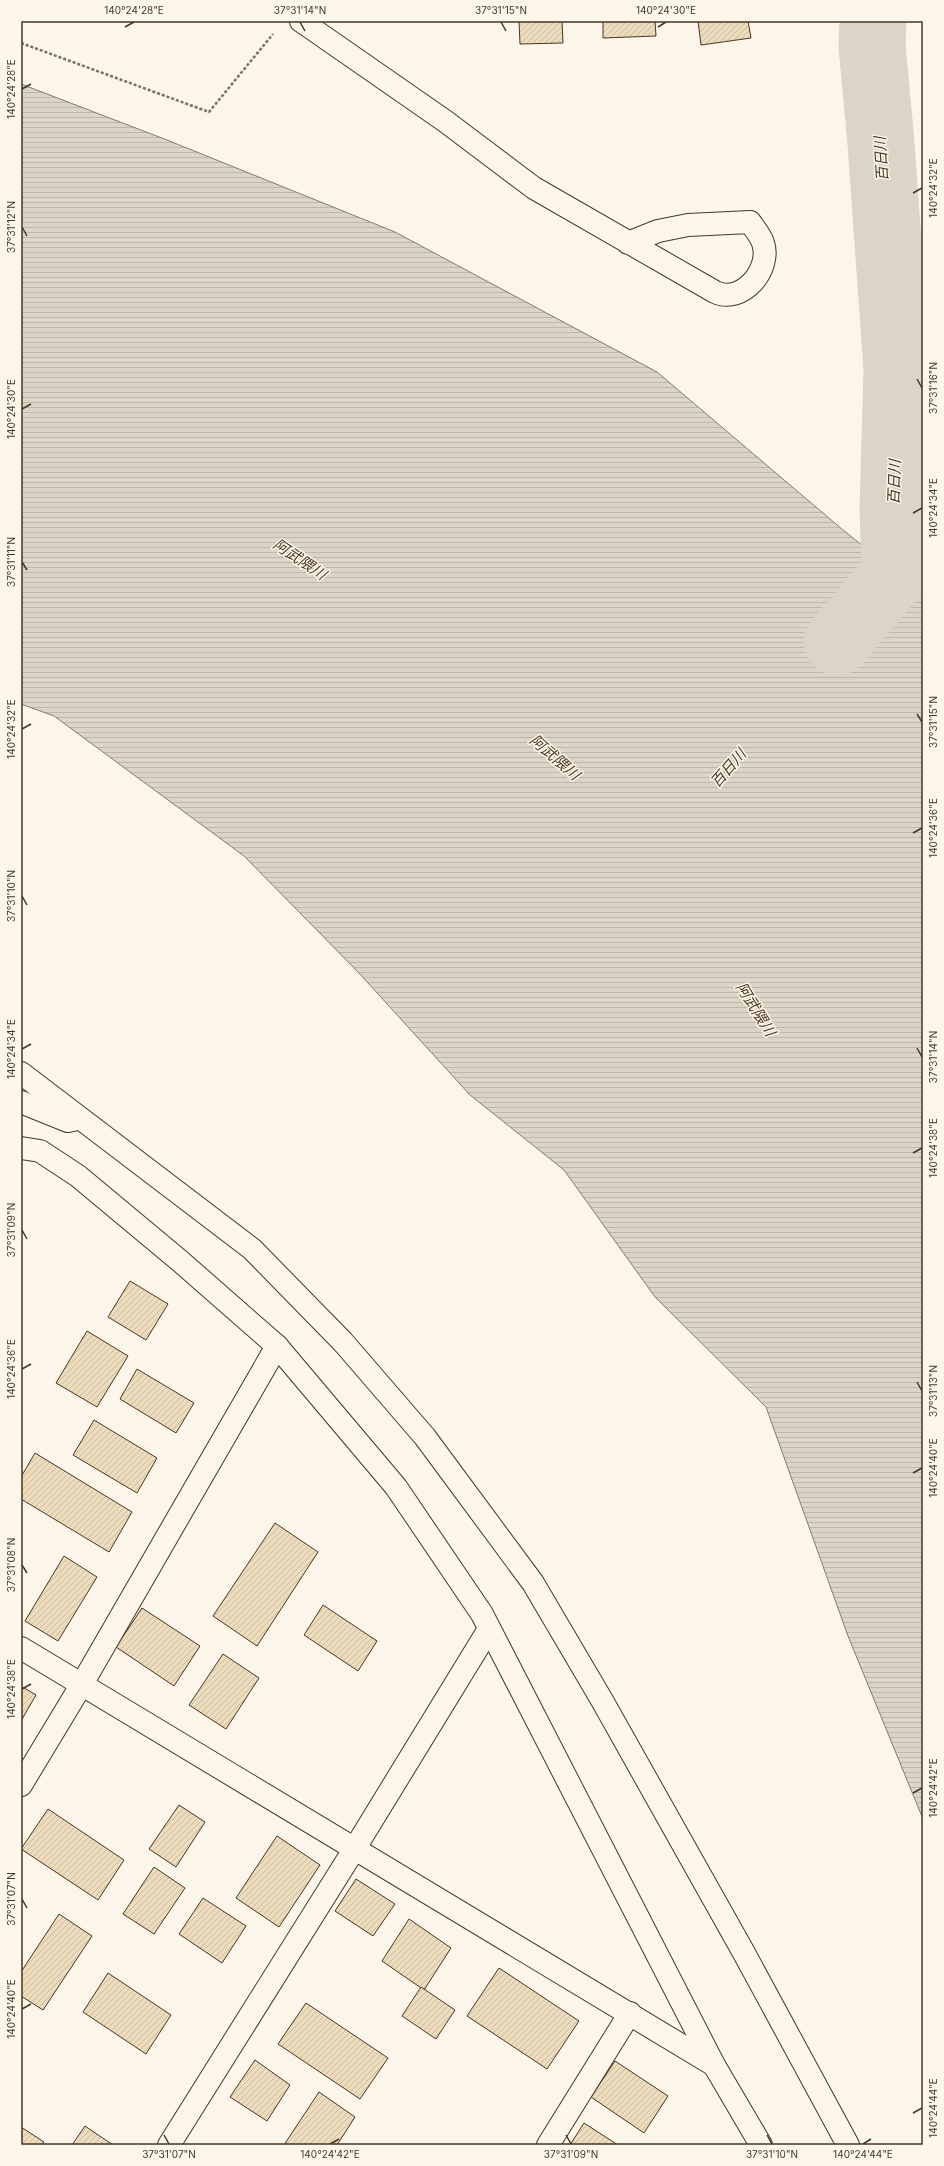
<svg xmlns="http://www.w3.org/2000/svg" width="944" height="2166" font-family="Inter,'Noto Sans JP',sans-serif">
  <defs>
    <pattern id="water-rules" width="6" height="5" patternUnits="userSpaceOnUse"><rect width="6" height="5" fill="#dcd4c6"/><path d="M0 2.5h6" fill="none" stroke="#beb7aa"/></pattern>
    <pattern id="building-hatch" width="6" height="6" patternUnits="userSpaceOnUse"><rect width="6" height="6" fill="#ecdcbc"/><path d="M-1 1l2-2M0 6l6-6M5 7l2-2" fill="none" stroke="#ccbda1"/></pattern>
  </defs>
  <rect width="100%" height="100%" fill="#fbf6e9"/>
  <path fill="url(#water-rules)" stroke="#887966" d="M21 84 167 140 395 232 657 372 843 530 923 594V1819L848 1636 766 1407 655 1297 564 1170 470 1095 358 972 244 856 54 716 21 704Z"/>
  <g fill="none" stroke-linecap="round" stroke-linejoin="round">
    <path stroke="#dcd4c6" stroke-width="67" d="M837 642 895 574 893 509 897 370 881 143 872 46 873 21"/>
  </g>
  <g fill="url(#building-hatch)" stroke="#4a3520">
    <path d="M519 21H562L563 43 520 44Z"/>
    <path d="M603 21H655L656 36 603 38Z"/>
    <path d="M698 21H748L751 38 701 45Z"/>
    <path d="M130 1281 168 1304 146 1340 108 1317Z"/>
    <path d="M87 1331 128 1356 97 1407 56 1383Z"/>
    <path d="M137 1369 194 1403 176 1433 120 1399Z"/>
    <path d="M94 1420 157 1458 137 1493 73 1455Z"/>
    <path d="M35 1453 132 1512 109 1552 21 1499V1477Z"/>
    <path d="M275 1523 318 1552 257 1646 213 1616Z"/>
    <path d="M64 1556 97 1577 58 1641 25 1621Z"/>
    <path d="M323 1605 377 1641 358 1671 304 1635Z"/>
    <path d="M142 1608 200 1646 174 1686 116 1647Z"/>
    <path d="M223 1654 259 1678 226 1729 189 1705Z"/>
    <path d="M21 1686 36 1695 21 1721Z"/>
    <path d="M179 1805 205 1822 176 1867 149 1849Z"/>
    <path d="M48 1809 124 1860 98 1900 21 1849Z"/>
    <path d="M277 1836 320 1865 279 1927 236 1898Z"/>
    <path d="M154 1867 185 1888 154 1934 123 1914Z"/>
    <path d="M356 1879 395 1904 373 1936 335 1911Z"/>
    <path d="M203 1898 246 1926 222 1963 179 1934Z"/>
    <path d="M59 1914 92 1936 43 2010 21 1996V1972Z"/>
    <path d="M409 1919 451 1948 424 1990 382 1961Z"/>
    <path d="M499 1968 579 2021 547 2069 467 2016Z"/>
    <path d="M108 1973 171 2015 146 2054 83 2012Z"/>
    <path d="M421 1987 455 2010 436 2039 402 2016Z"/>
    <path d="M306 2003 388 2058 360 2099 278 2044Z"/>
    <path d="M255 2060 290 2085 267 2121 230 2097Z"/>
    <path d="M615 2061 668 2096 644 2133 591 2097Z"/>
    <path d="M319 2092 355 2117 337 2145H284Z"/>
    <path d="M584 2123 618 2145H570Z"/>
    <path d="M85 2126 113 2145H72Z"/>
    <path d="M21 2127 44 2142 42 2145H21Z"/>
  </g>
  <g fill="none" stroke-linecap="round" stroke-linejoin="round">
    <g stroke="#4a3520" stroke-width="24">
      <g id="street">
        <path d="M301 21 445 121 534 188 715 292C742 305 772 269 763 243 761 236 754 228 750 222L688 225 658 231 628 243"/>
        <path d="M21 1073 252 1249 343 1342 425 1437 533 1583 603 1702 744 1953 848 2145"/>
        <path d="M21 1102 68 1121 77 1119"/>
        <path d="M21 1148 40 1151 78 1176 180 1261 277 1346 396 1487 482 1614 714 2065 761 2145"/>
        <path d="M21 1648 714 2065"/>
        <path d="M21 1785 82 1684 277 1346"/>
        <path d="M169 2145 355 1848 489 1629"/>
        <path d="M548 2145 630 2013"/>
      </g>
    </g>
    <path stroke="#7f6f5c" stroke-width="2.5" stroke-dasharray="3 2" stroke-linecap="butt" d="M21 43 209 112 273 34"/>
    <use href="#street" stroke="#fbf6e9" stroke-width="22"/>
  </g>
  <path fill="none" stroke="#4a3520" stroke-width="1.5" d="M300 22 305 31M501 22 506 31M125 27 134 22M658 27 666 22M22 89 31 84M913 193 922 188M22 227 27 236M917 379 922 388M22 409 31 404M913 513 922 508M22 562 27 570M917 714 922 722M22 729 31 724M913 833 922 828M22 896 27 905M917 1048 922 1057M22 1049 31 1044M913 1153 922 1148M22 1230 27 1239M22 1369 31 1364M917 1382 922 1391M913 1473 922 1468M22 1565 27 1573M22 1689 31 1684M913 1793 922 1788M22 1899 27 1908M22 2009 31 2004M913 2113 922 2108M164 2135 169 2144M566 2135 571 2144M767 2135 772 2144M330 2144 339 2139M863 2144 871 2139"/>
  <g text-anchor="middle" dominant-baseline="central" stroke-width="3" stroke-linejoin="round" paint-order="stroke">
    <g font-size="15" font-style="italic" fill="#4a3520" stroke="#fbf6e9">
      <text transform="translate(881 159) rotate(-94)">百日川</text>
      <text transform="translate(894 482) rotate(-88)">百日川</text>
      <text transform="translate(300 559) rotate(34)">阿武隈川</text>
      <text transform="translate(555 757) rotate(41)">阿武隈川</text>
      <text transform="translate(728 768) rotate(-49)">百日川</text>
      <text transform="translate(756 1009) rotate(58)">阿武隈川</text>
    </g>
  </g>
  <rect width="944" height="2166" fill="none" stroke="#fbf6e9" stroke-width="44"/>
  <rect x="22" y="22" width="900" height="2122" fill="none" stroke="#4a3520" stroke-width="1.5"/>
  <g font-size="10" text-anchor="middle" fill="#4a3520">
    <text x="134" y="14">140°24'28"E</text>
    <text x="300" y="14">37°31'14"N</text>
    <text x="501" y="14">37°31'15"N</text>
    <text x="666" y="14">140°24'30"E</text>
    <text transform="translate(11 89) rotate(-90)" y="4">140°24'28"E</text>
    <text transform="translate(933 188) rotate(-90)" y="4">140°24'32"E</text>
    <text transform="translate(11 227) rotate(-90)" y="4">37°31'12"N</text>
    <text transform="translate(933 388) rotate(-90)" y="4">37°31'16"N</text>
    <text transform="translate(11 409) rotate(-90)" y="4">140°24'30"E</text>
    <text transform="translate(933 508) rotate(-90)" y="4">140°24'34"E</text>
    <text transform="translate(11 562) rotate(-90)" y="4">37°31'11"N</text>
    <text transform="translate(933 722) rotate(-90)" y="4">37°31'15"N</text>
    <text transform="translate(11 729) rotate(-90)" y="4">140°24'32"E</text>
    <text transform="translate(933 828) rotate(-90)" y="4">140°24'36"E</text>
    <text transform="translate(11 896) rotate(-90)" y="4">37°31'10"N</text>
    <text transform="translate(11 1049) rotate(-90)" y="4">140°24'34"E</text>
    <text transform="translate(933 1057) rotate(-90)" y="4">37°31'14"N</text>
    <text transform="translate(933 1148) rotate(-90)" y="4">140°24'38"E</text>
    <text transform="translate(11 1230) rotate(-90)" y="4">37°31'09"N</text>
    <text transform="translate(11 1369) rotate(-90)" y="4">140°24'36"E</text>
    <text transform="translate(933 1391) rotate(-90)" y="4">37°31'13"N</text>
    <text transform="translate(933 1468) rotate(-90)" y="4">140°24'40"E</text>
    <text transform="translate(11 1565) rotate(-90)" y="4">37°31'08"N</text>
    <text transform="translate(11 1689) rotate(-90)" y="4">140°24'38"E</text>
    <text transform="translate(933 1788) rotate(-90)" y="4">140°24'42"E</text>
    <text transform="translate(11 1899) rotate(-90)" y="4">37°31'07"N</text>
    <text transform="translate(11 2009) rotate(-90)" y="4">140°24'40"E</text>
    <text transform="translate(933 2108) rotate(-90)" y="4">140°24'44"E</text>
    <text x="169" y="2158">37°31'07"N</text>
    <text x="330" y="2158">140°24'42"E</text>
    <text x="571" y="2158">37°31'09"N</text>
    <text x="772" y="2158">37°31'10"N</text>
    <text x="863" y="2158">140°24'44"E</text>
  </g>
</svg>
